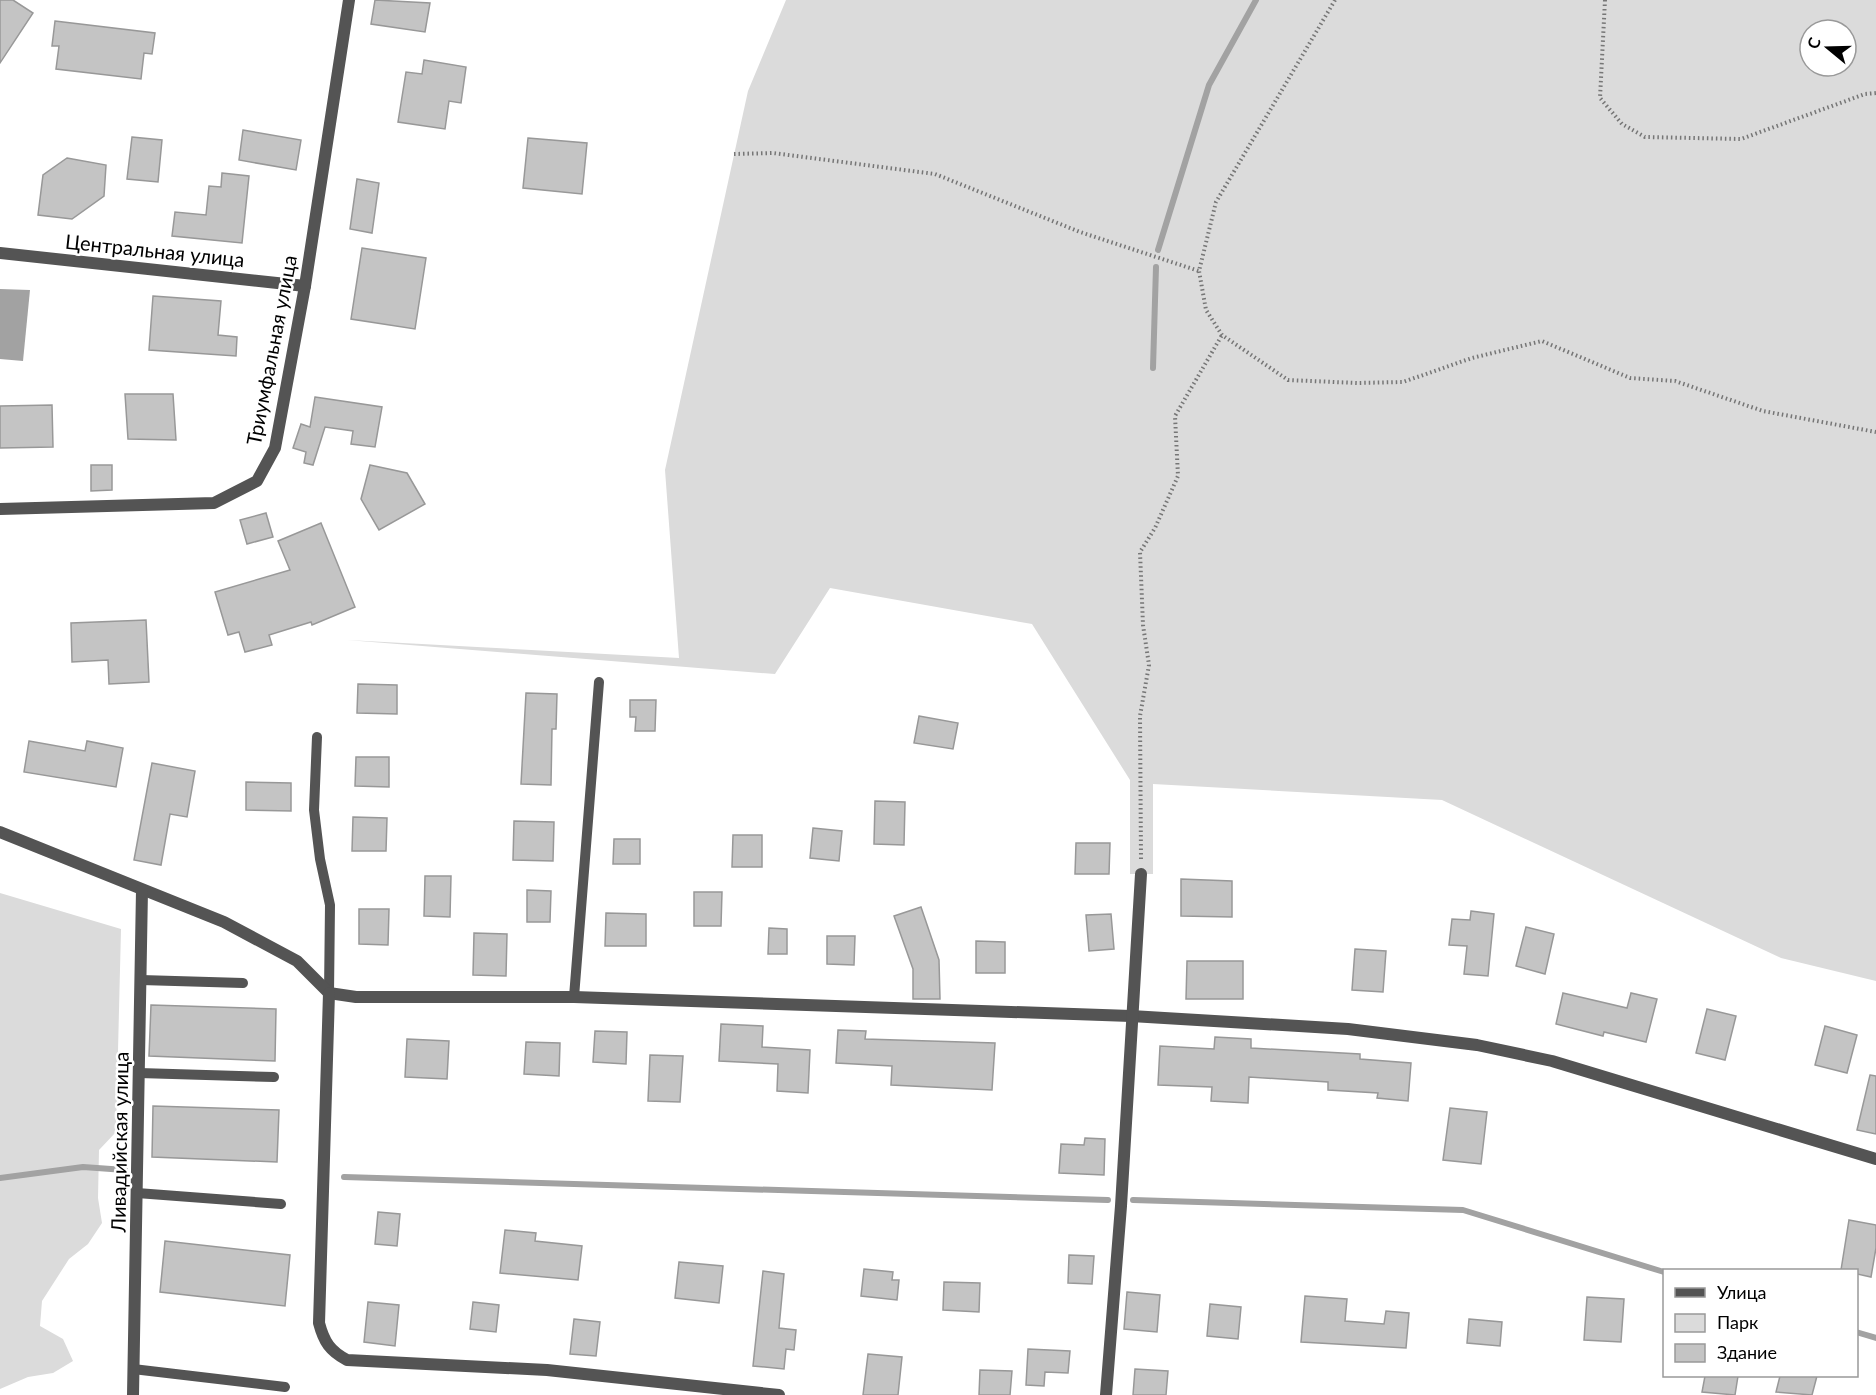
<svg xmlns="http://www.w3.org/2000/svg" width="1876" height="1395" font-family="Lato,sans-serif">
  <rect width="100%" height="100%" fill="#fff"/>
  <g fill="#dbdbdb" fill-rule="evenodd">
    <path d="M786 0H1876V981L1781 958 1442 800 1153 784V874H1130V780L1032 624 830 588 775 674 347 640 679 658 665 470 748 91ZM1810 30H1846V66H1810Z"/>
    <path d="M0 893 121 929 116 1132 99 1150 98 1198 102 1223 88 1244 69 1259 42 1301 40 1326 63 1339 73 1361 53 1373 28 1377 0 1389Z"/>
  </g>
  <path fill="#a2a2a2" d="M0 289 30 290 23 361 0 359Z"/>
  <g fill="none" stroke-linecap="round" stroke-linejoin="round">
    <g stroke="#a2a2a2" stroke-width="6">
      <path d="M1158 250 1209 85 1256 0"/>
      <path d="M1153 368 1156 267"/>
      <path d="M344 1177 1108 1200"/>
      <path d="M0 1178 83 1167 125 1170"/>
      <path d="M1133 1200 1463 1210 1664 1272"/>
      <path d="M1856 1332 1876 1338"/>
    </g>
  </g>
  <g fill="#c4c4c4" stroke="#989898" stroke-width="1.5">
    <path d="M0 0H13L33 13 0 63Z"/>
    <path d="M375 0 430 3 425 32 371 24Z"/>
    <path d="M55 21 155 33 152 54 144 53 141 79 56 69 59 46H52Z"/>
    <path d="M424 60 466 67 461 103 449 101 445 129 398 122 406 72 422 74Z"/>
    <path d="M243 130 301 140 296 170 239 160Z"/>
    <path d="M132 137 162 140 158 182 127 179Z"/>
    <path d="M528 138 587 143 582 194 523 188Z"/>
    <path d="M67 158 106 165 104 196 72 219 38 215 43 175Z"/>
    <path d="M222 173 249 176 242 243 172 236 175 212 206 215 209 186 221 187Z"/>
    <path d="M357 179 379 183 372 233 350 229Z"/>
    <path d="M362 248 426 258 415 329 351 319Z"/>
    <path d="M153 296 221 301 218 335 237 337 236 356 149 350Z"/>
    <path d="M125 394H173L176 440 128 439Z"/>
    <path d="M315 397 382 407 375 447 351 444 353 431 325 427 313 465 304 463 306 452 293 448 301 424 310 427Z"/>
    <path d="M52 405 53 447 0 448V406Z"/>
    <path d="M91 465H112V490L91 491Z"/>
    <path d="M370 465 407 473 425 504 379 530 361 499Z"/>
    <path d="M266 513 273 537 247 544 240 520Z"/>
    <path d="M321 523 355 607 312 625 311 622 269 635 272 645 245 652 239 632 228 635 215 592 290 570 278 541Z"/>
    <path d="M146 620 149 682 109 684 108 660 72 662 71 623Z"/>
    <path d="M358 684 397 685V714L357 713Z"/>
    <path d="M526 693 557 694 556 729H552L551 785 521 784Z"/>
    <path d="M630 700H656L655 731H635L636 717H630Z"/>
    <path d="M919 716 958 723 953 749 914 743Z"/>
    <path d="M29 741 85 751 87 741 123 748 116 787 24 772Z"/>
    <path d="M356 757H389V787L355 786Z"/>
    <path d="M152 763 195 771 187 817 170 814 161 865 134 860Z"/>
    <path d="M246 782 291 783V811L246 810Z"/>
    <path d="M875 801 905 802 904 845 874 844Z"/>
    <path d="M353 817 387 818 386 851H352Z"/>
    <path d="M514 821 554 822 553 861 513 860Z"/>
    <path d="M813 828 842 831 839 861 810 858Z"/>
    <path d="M733 835H762V867H732Z"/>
    <path d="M614 839H640V864H613Z"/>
    <path d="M1076 843H1110L1109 874H1075Z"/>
    <path d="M425 876H451L450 917 424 916Z"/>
    <path d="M1181 879 1232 881V917L1181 916Z"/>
    <path d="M527 890 551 891 550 922H527Z"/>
    <path d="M694 892H722L721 926H694Z"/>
    <path d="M921 907 939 960 940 999H913V969L894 916Z"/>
    <path d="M359 909H389L388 945 359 944Z"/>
    <path d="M1471 911 1494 914 1488 976 1464 974 1467 946 1449 945 1452 919 1470 920Z"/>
    <path d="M606 913 646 914V946H605Z"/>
    <path d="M1111 914 1114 949 1089 951 1086 915Z"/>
    <path d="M1526 927 1554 934 1545 974 1516 966Z"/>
    <path d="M769 928 787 929V954H768Z"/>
    <path d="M474 933 507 934 506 976 473 975Z"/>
    <path d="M827 936H855L854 965 827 964Z"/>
    <path d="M976 941 1005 942V973H976Z"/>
    <path d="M1355 949 1386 951 1383 992 1352 990Z"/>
    <path d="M1187 961H1243V999H1186Z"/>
    <path d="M1563 993 1627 1008 1631 993 1657 999 1646 1042 1604 1032 1603 1036 1556 1024Z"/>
    <path d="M151 1005 276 1009 275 1061 149 1056Z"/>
    <path d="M1707 1009 1736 1016 1725 1060 1696 1053Z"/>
    <path d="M721 1024 763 1026 762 1047 810 1050 808 1093 777 1091 778 1064 719 1061Z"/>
    <path d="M1825 1026 1857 1035 1847 1073 1815 1065Z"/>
    <path d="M838 1030 866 1031 865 1039 995 1043 992 1090 891 1085 892 1066 836 1063Z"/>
    <path d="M595 1031 627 1032 626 1064 593 1062Z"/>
    <path d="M1215 1037 1251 1039V1048L1360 1054V1059L1411 1063 1408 1101 1377 1098 1378 1093 1328 1090V1082L1249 1077 1248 1103 1211 1101 1212 1087 1158 1085 1160 1046 1214 1049Z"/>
    <path d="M407 1039 449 1041 447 1079 405 1077Z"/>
    <path d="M526 1042 560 1043 559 1076 524 1074Z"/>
    <path d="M650 1055 683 1056 680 1102 648 1101Z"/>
    <path d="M1870 1075 1876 1076V1134L1857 1130Z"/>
    <path d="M153 1106 279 1110 277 1162 152 1157Z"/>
    <path d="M1450 1108 1487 1112 1481 1164 1443 1160Z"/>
    <path d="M1085 1138 1105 1139 1104 1175 1059 1173 1061 1144 1084 1145Z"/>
    <path d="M378 1212 400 1214 397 1246 375 1244Z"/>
    <path d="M1849 1220 1876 1225V1248L1871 1277 1857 1274V1270H1841Z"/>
    <path d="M505 1230 536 1233 535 1241 582 1246 578 1280 500 1273Z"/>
    <path d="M165 1241 290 1255 285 1306 160 1292Z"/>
    <path d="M1069 1255 1094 1256 1092 1284 1068 1283Z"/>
    <path d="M679 1262 723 1266 719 1303 675 1298Z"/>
    <path d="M864 1269 893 1272 892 1280H899L897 1300 861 1296Z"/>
    <path d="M763 1271 784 1274 779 1328 796 1330 794 1350 786 1349 784 1369 753 1366Z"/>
    <path d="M944 1282 980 1283 979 1312 943 1310Z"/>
    <path d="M1127 1292 1160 1295 1157 1332 1124 1329Z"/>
    <path d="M1305 1296 1347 1299 1345 1321 1384 1324 1386 1311 1409 1313 1406 1348 1301 1342Z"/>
    <path d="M1587 1297 1624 1299 1621 1342 1584 1340Z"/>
    <path d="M368 1302 399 1305 395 1346 364 1342Z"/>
    <path d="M473 1302 499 1305 496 1332 470 1329Z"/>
    <path d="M1210 1304 1241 1307 1238 1339 1207 1336Z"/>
    <path d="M574 1319 600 1322 596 1356 570 1354Z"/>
    <path d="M1469 1319 1502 1322 1500 1346 1467 1343Z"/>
    <path d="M1028 1349 1070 1351 1068 1373 1045 1372 1044 1386 1026 1385Z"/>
    <path d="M868 1354 902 1357 898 1395H863Z"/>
    <path d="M1135 1369 1168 1371 1166 1395H1133Z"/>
    <path d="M980 1370 1012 1371 1010 1395H979Z"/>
    <path d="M1705 1376H1738L1735 1395 1702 1392Z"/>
    <path d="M1780 1376H1817L1812 1395 1776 1392Z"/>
  </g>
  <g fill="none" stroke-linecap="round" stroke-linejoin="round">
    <g stroke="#767676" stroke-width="4" stroke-dasharray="1.5 3" stroke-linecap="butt">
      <path d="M1335 0 1216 202 1199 271 1206 310 1222 335 1288 380 1357 383 1403 382 1472 358 1542 341 1630 378 1675 381 1763 411 1876 432"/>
      <path d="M1605 0 1600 98 1622 124 1645 137 1741 139 1865 94 1876 93"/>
      <path d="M734 154 773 153 935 174 1080 232 1199 271"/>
      <path d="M1141 859 1140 716 1149 665 1143 625 1140 552 1155 528 1178 476 1175 416 1222 335"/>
    </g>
    <g stroke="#545454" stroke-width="10">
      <path d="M317 737 314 810 320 859 330 905 329 993"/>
      <path d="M141 980 243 983"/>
      <path d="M574 997 599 682"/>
      <path d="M139 1073 274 1077"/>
      <path d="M137 1193 281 1204"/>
      <path d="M133 1369 285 1387"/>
    </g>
    <g stroke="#545454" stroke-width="12">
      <path d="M0 253 305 286"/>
      <path d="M0 509 214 503 257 481 275 448 305 286 349 0"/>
      <path d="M0 832 224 922 297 961 329 993 356 997H574L1131 1016 1348 1029 1477 1045 1552 1061 1876 1159"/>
      <path d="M329 993 319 1323C324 1342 330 1351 347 1360L547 1370 779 1395"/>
      <path d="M133 1395 142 890"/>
      <path d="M1106 1395 1121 1206 1141 874"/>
    </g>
  </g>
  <g text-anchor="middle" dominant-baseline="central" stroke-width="5" stroke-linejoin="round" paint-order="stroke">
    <g font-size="20" fill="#000" stroke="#fff">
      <text transform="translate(155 250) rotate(6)">Центральная улица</text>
      <text transform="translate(271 350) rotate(-79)">Триумфальная улица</text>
      <text transform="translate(119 1142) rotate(-89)">Ливадийская улица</text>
    </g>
  </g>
  <rect x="1663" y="1269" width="195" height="108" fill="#ffffff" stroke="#999999" stroke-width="1.5"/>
  <rect x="1675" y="1288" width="30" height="9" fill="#545454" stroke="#999999" stroke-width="1.5"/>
  <text x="1717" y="1299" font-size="18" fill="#000000">Улица</text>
  <rect x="1675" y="1314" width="30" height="18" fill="#dbdbdb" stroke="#999999" stroke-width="1.5"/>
  <text x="1717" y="1329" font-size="18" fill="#000000">Парк</text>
  <rect x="1675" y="1344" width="30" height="18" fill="#c4c4c4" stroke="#999999" stroke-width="1.5"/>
  <text x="1717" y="1359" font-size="18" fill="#000000">Здание</text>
  <g transform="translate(1828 48) rotate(289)"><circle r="28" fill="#ffffff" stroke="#999999" stroke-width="1.5"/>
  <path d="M0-4.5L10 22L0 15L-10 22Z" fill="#000000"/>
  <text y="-9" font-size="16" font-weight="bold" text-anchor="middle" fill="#000000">С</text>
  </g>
</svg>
